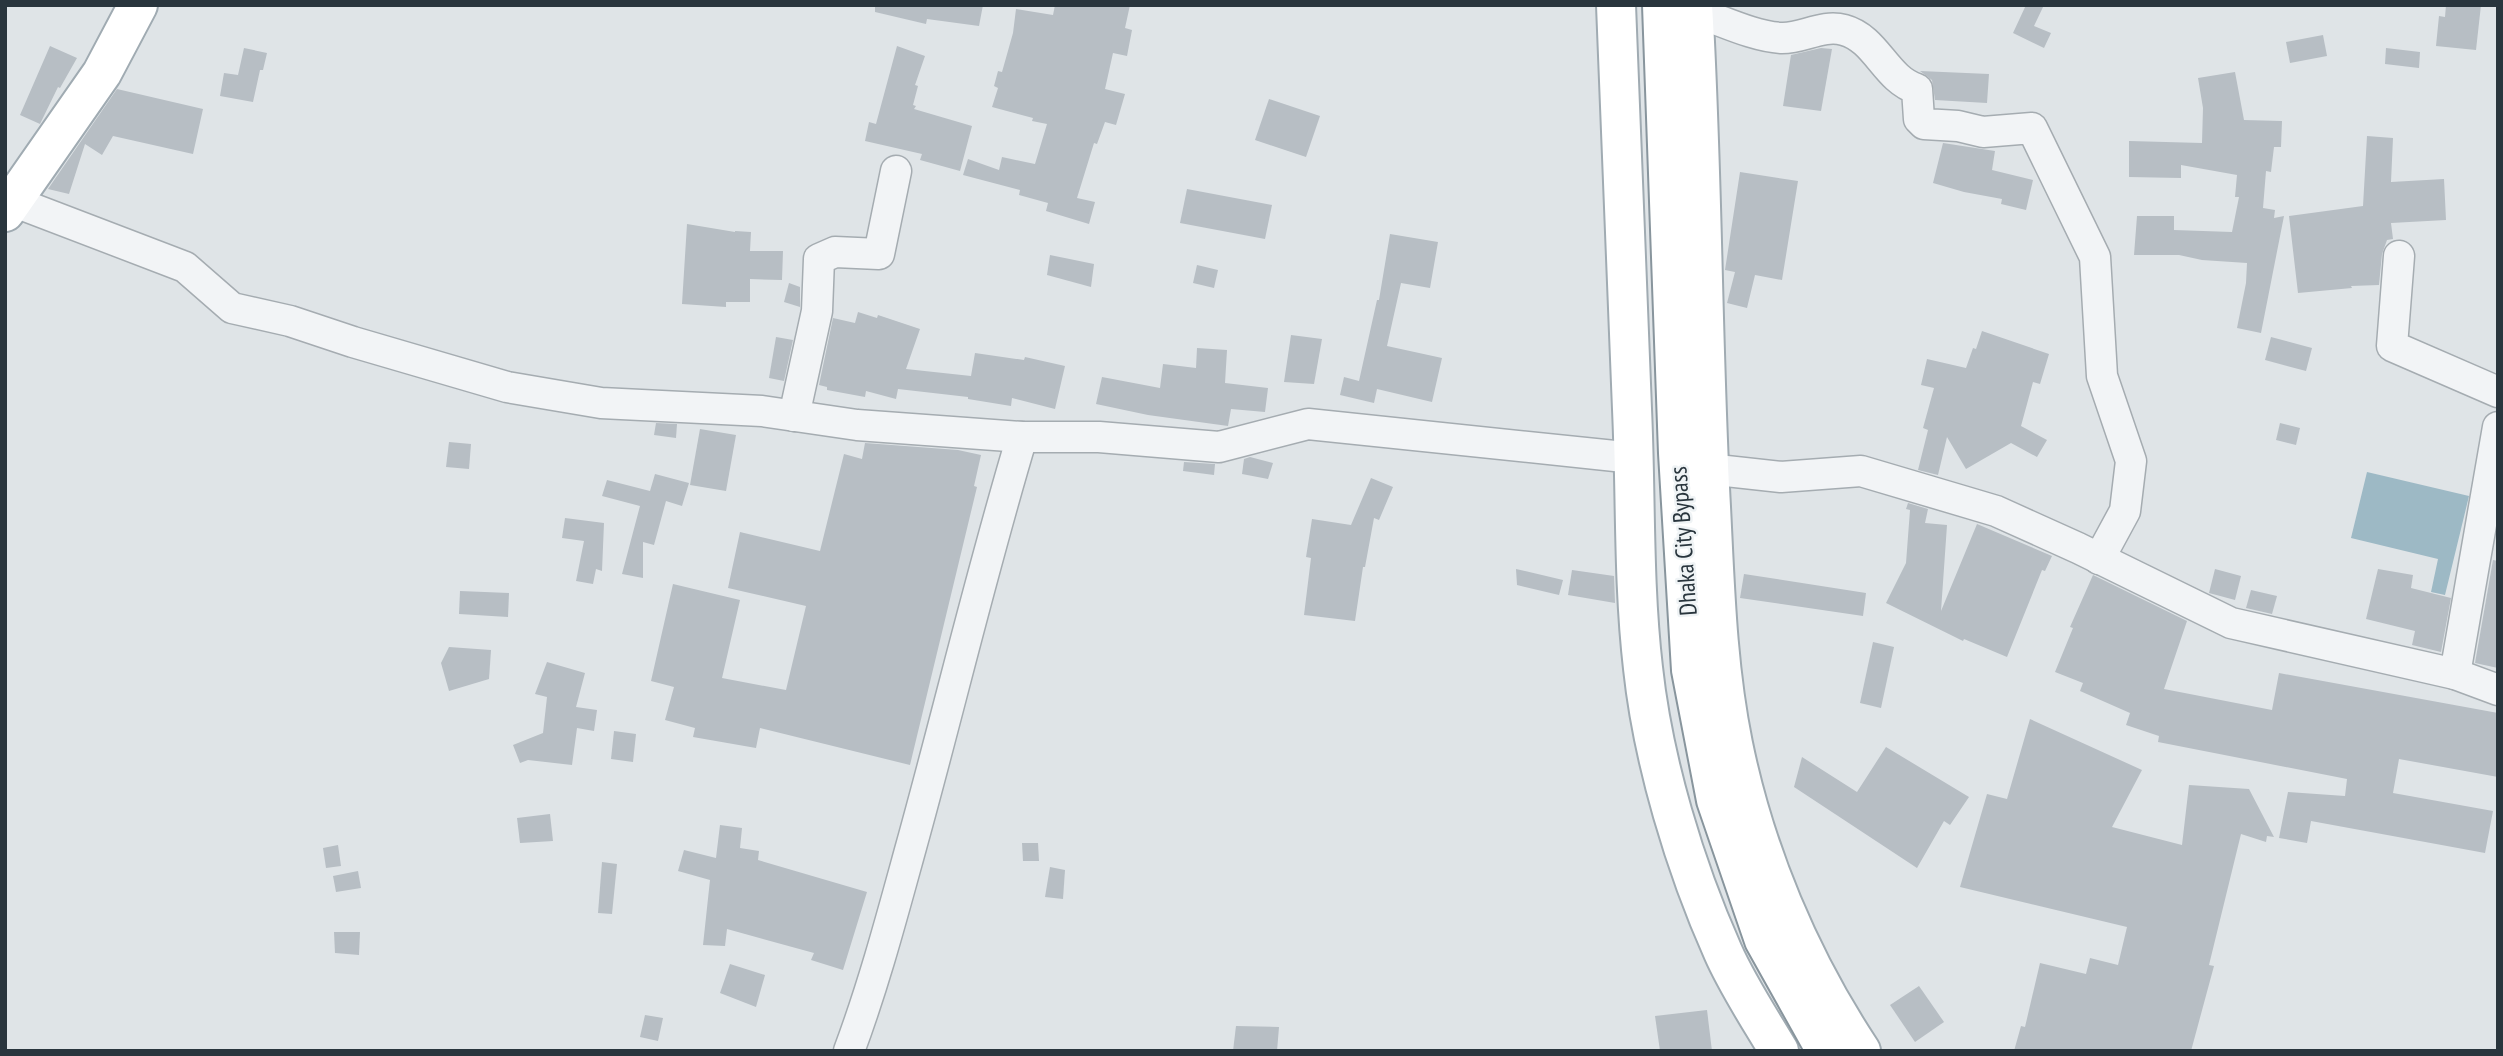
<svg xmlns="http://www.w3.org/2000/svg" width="2503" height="1056" font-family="'PT Sans Narrow',sans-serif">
  <rect width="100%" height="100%" fill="#dfe4e7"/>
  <path fill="#9db9c5" d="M2367 472 2469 496 2445 595 2431 592 2438 559 2351 538Z"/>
  <g fill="#b7bec4">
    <path d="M875 5H983L979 26 927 19 926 24 875 12Z"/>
    <path d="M1055 5H1130L1125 28 1132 30 1127 56 1113 53 1105 89 1125 94 1116 125 1105 122 1097 144 1094 143 1077 198 1095 202 1089 224 1046 211 1048 203 1019 195 1020 190 963 175 968 159 999 170 1002 157 1035 164 1047 124 1032 121 1033 118 992 107 998 88 994 86 998 71 1002 72 1013 33 1016 9 1053 15Z"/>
    <path d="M2026 5H2044L2034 26 2051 33 2044 48 2013 33Z"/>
    <path d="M2446 5H2481L2476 50 2436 46 2439 16 2445 17Z"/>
    <path d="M2323 35 2327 56 2290 63 2286 42Z"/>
    <path d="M50 46 77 58 60 88 58 87 40 124 20 115Z"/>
    <path d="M897 46 925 56 915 85 918 86 913 105 916 106 914 109 972 126 960 171 920 160 922 154 865 141 869 122 876 124Z"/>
    <path d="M244 48 267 53 263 70H260L253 102 220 96 224 73 238 75Z"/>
    <path d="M1821 48 1832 49 1821 111 1783 106 1791 55Z"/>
    <path d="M2386 48 2420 52 2419 68 2385 64Z"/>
    <path d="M1920 71 1989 74 1987 103 1935 100 1932 80Z"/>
    <path d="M2235 72 2244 120 2282 121 2281 147H2274L2271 172 2266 171 2263 208 2275 210 2274 218 2284 216 2261 333 2237 328 2246 283 2247 263 2202 260 2179 255H2134L2137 216H2174V230L2232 232 2239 197H2235L2237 175 2181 165V178L2129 177V141L2202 143 2203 108 2198 78Z"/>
    <path d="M117 89 203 109 193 154 113 136 102 155 85 144 69 194 48 189Z"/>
    <path d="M1269 99 1320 116 1306 157 1255 140Z"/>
    <path d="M2367 136 2393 138 2391 182 2444 179 2446 220 2391 223 2393 239 2387 240 2382 254 2379 285 2351 286 2352 288 2298 293 2289 216 2363 206Z"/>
    <path d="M1943 143 1995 151 1992 170 2033 180 2026 210 2001 204 2002 199 1964 192 1933 183Z"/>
    <path d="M1740 172 1798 181 1782 280 1755 275 1747 308 1727 303 1735 272 1725 270Z"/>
    <path d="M1187 189 1272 205 1265 239 1180 223Z"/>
    <path d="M687 224 735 232V231L751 232 750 251H783L782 280 750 279V302H726V307L682 304Z"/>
    <path d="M1390 234 1438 242 1430 288 1401 283 1387 346 1442 358 1432 402 1377 389 1374 403 1340 395 1344 377 1359 381 1377 300H1379Z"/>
    <path d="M1050 255 1094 264 1091 287 1047 275Z"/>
    <path d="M1197 265 1218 270 1214 288 1193 283Z"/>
    <path d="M789 283 800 287V307L784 302Z"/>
    <path d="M858 312 877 318 878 315 920 329 906 369 971 376 975 353 1024 360 1025 357 1065 366 1055 409 1012 398 1011 406 968 399V397L898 389 896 399 866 391 865 397 827 390V387L819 385 833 318 855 323Z"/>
    <path d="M1982 331 2049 354 2040 384 2033 382 2021 426 2047 440 2037 457 2011 443 1966 469 1947 437 1938 475 1918 470 1928 430 1923 428 1934 388 1921 385 1927 359 1966 368 1973 348 1976 349Z"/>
    <path d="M1291 335 1322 339 1314 384 1284 382Z"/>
    <path d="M776 337 793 340 784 381 769 378Z"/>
    <path d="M2271 337 2312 348 2306 371 2265 360Z"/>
    <path d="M1197 348 1227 350 1225 383 1268 388 1265 412 1231 409 1228 426 1148 415 1096 404 1102 377 1160 388 1163 364 1196 368Z"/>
    <path d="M656 423 677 424 676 438 654 435Z"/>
    <path d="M2280 423 2300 428 2296 445 2276 440Z"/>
    <path d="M700 429 736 435 726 491 690 485Z"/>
    <path d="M449 442 471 444 469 469 446 467Z"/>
    <path d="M865 443 958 450 981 455 974 486 977 487 910 765 760 728 756 748 693 737 695 728 665 720 674 687 651 681 673 584 740 600 722 678 786 690 806 606 728 588 740 532 820 551 844 454 862 459Z"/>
    <path d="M1250 457 1273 463 1268 479 1242 474 1244 459Z"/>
    <path d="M1184 462 1215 464 1214 475 1183 471Z"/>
    <path d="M655 474 689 483 682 506 666 501 654 545 643 542V578L622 574 640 506 602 496 607 480 650 491Z"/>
    <path d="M1371 478 1393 487 1379 520 1374 518 1365 567H1363L1355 621 1304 615 1311 558 1306 557 1312 519 1351 525Z"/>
    <path d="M1908 503 1928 509 1925 523 1947 525 1941 611 1977 524 2052 556 2045 571 2042 570 2007 657 1964 639 1963 641 1886 603 1906 563 1910 510 1906 509Z"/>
    <path d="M565 518 604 523 602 571 596 569 593 584 576 581 584 541 562 538Z"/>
    <path d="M2493 560 2498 561V668L2475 663Z"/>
    <path d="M1516 569 1563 580 1559 595 1517 585Z"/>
    <path d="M2215 569 2241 576 2235 600 2209 593Z"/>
    <path d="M2378 569 2413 575 2411 588 2451 598 2441 652 2412 645 2415 631 2366 619Z"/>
    <path d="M1572 570 1614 576 1615 603 1568 595Z"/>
    <path d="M1744 574 1866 593 1863 616 1740 598Z"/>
    <path d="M2093 575 2187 621 2164 689 2272 710 2279 673 2498 713V777L2399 759 2393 793 2493 811 2485 853 2311 821 2307 843 2279 838 2288 792 2345 796 2347 779 2158 742 2159 736 2126 725 2130 713 2080 691 2083 683 2055 672 2073 628 2070 627Z"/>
    <path d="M2251 590 2277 596 2272 614 2246 608Z"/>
    <path d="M460 591 509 593 508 617 459 614Z"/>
    <path d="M1873 642 1894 647 1881 708 1860 703Z"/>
    <path d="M449 647 491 650 489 679 449 691 441 663Z"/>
    <path d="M547 662 585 673 576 707 597 710 594 731 577 728 572 765 528 760 520 763 513 745 543 733 547 697 535 694Z"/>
    <path d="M2030 719 2142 770 2112 827 2182 845 2189 785 2249 789 2274 837 2267 836 2266 842 2241 834 2209 965 2214 966 2191 1051H2014L2021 1026 2025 1027 2040 963 2086 974 2090 958 2118 965 2127 927 1960 887 1987 794 2007 799Z"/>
    <path d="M614 731 636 734 633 762 611 759Z"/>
    <path d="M1886 747 1969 797 1950 825 1944 821 1917 868 1794 787 1802 757 1857 792Z"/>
    <path d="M550 814 553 841 520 843 517 818Z"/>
    <path d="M720 825 742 828 740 848 759 851 758 860 867 892 843 970 811 960 814 953 727 929 725 946 703 945 710 880 678 871 684 850 716 858Z"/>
    <path d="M1022 843H1038L1039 861H1023Z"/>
    <path d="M338 845 341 866 326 868 323 848Z"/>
    <path d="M602 862 617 864 612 914 598 913Z"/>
    <path d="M1050 867 1065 870 1063 899 1045 897Z"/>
    <path d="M358 871 361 888 336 892 333 876Z"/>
    <path d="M334 932H360L359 955 335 953Z"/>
    <path d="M730 964 765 975 756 1007 720 993Z"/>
    <path d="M1919 986 1944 1022 1915 1042 1890 1005Z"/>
    <path d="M1707 1010 1712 1051H1660L1655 1016Z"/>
    <path d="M645 1015 663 1018 658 1041 640 1037Z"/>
    <path d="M1236 1026 1279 1027 1277 1051H1233Z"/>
  </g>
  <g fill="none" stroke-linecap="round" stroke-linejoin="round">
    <g stroke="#a5acb1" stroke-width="33">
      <g id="minor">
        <path d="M1693 11C1721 20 1752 36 1781 38 1802 39 1822 24 1844 30 1877 39 1885 79 1917 89L1919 119 1924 124 1958 126 1983 132 2032 128 2095 257 2102 376 2131 461 2125 511 2099 559"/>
        <path d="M15 202 185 267 232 308 290 321 353 342 507 387 601 403 762 411 857 425 1022 437H1099L1219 447 1308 424 1634 458"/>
        <path d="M2399 256 2392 346 2498 392"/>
        <path d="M794 416 817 311 819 259 835 252 879 254 896 171"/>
        <path d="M1708 469 1781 477 1861 471 1996 511 2078 548 2231 623 2455 674 2498 690"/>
        <path d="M2455 674 2498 427"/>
        <path d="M849 1051C874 984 892 916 911 847 949 710 981 573 1022 437"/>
      </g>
    </g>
    <g stroke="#a0abb2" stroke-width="42">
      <g id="major">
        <path d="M1616 5C1622 140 1627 275 1632 409 1636 496 1633 582 1643 668 1653 761 1685 867 1723 952 1738 986 1760 1019 1779 1051"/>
        <path d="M1693 5C1703 172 1702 340 1711 507 1715 586 1717 666 1733 744 1755 852 1800 959 1861 1051"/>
        <path d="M5 212 102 73 138 5"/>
      </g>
    </g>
    <g stroke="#88959d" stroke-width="42">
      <path id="highway" d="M1662 5 1678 453 1691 670 1716 800 1764 940 1826 1051"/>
    </g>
    <use href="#minor" stroke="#f2f4f6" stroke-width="30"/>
    <use href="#major" stroke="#fff" stroke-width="38"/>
    <use href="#highway" stroke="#fff" stroke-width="38"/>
  </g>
  <g text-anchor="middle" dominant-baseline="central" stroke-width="5" stroke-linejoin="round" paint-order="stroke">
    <g font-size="24" fill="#29353d" stroke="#eff3f5">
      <text transform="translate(1683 541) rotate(-94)">Dhaka City Bypass</text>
    </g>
  </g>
  <rect width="2503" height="1056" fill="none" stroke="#29353d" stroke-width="14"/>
</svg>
